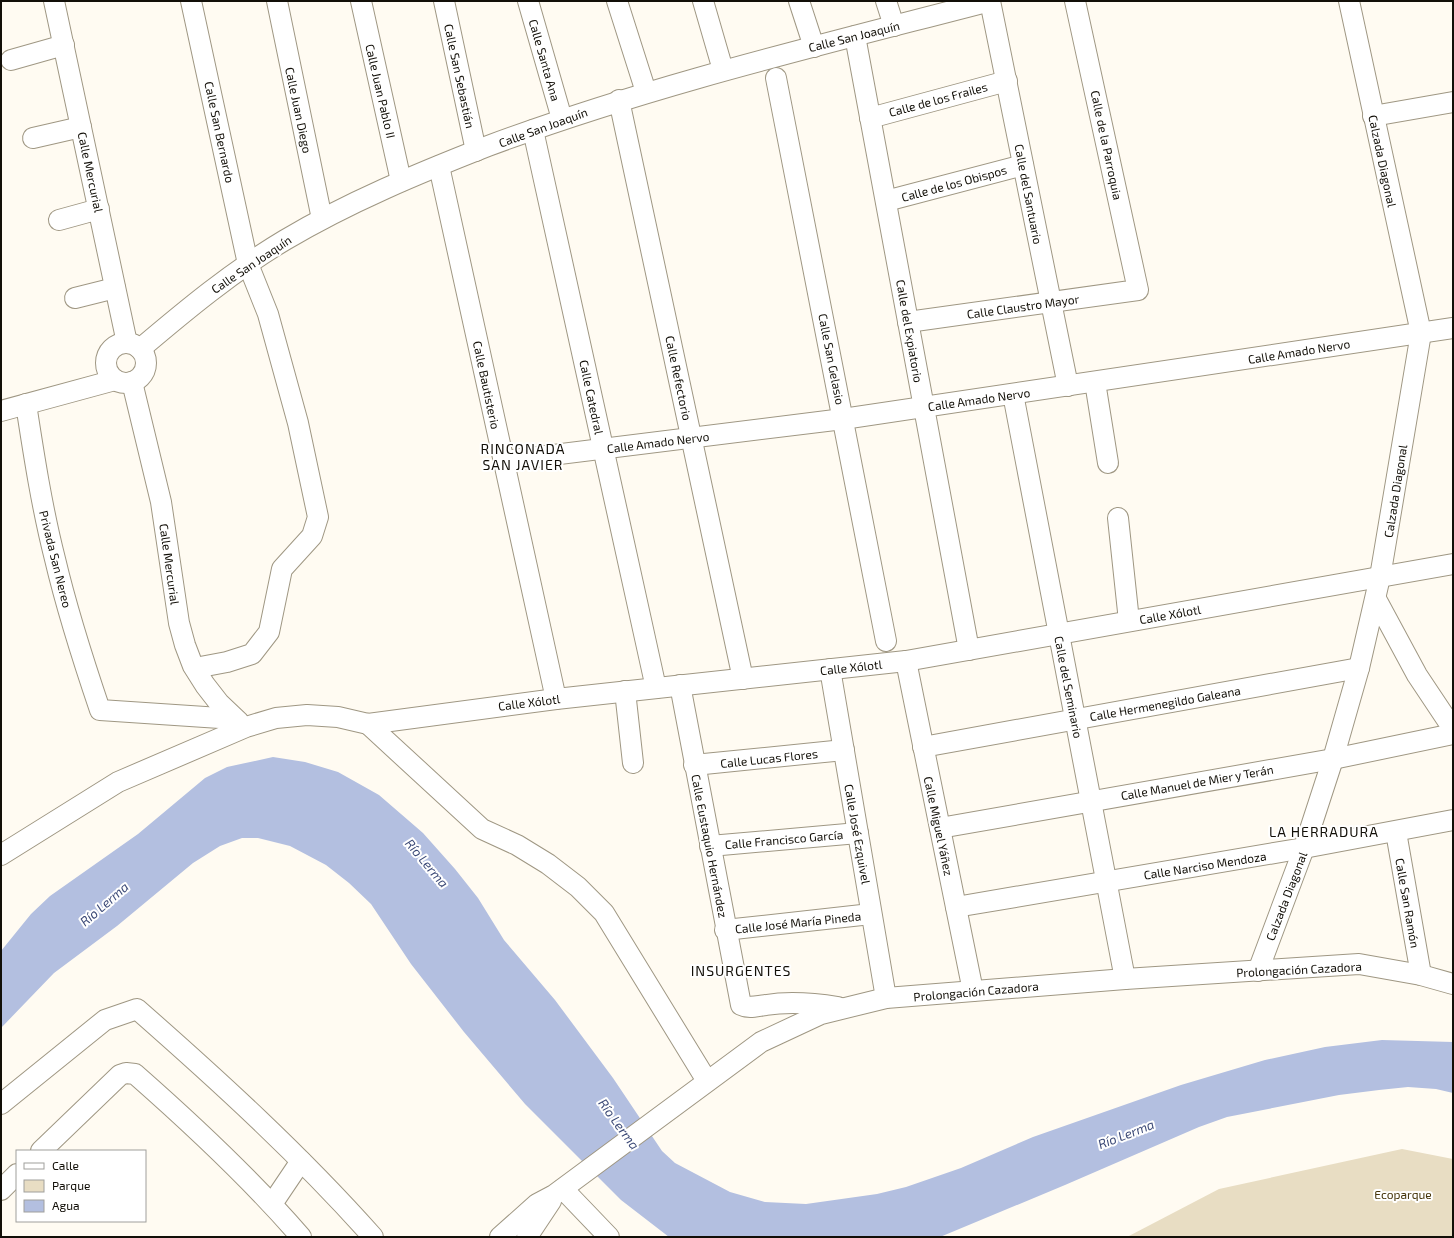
<svg xmlns="http://www.w3.org/2000/svg" width="1454" height="1238" font-family="'Exo 2',sans-serif">
  <rect width="100%" height="100%" fill="#fffbf2"/>
  <path fill="#e8ddc3" d="M1402 1149 1453 1159V1237H1127L1219 1189Z"/>
  <path fill="#b3bfe0" d="M273 757 305 762 338 772 379 795 423 833 455 869 478 898 504 940 555 1000 613 1078 662 1151 675 1163 730 1192 765 1202 806 1204 877 1194 906 1187 961 1168 1033 1137 1181 1085 1265 1060 1325 1047 1382 1040 1453 1042V1093L1436 1089 1408 1087 1379 1090 1339 1095 1227 1117 1199 1127 1065 1185 940 1237H669L621 1200 525 1104 464 1032 411 964 371 904 349 883 326 865 290 846 258 838H242L220 846 193 863 117 926 54 973 1 1028V951L31 914 50 896 138 834 205 778 227 767Z"/>
  <g fill="none" stroke-linecap="round" stroke-linejoin="round">
    <g stroke="#9f9783" stroke-width="22">
      <g id="minor">
        <path d="M54 1 127 343"/>
        <path d="M191 1 248 264 268 314 298 423 318 517 312 536 282 569 269 632 252 654 227 662 195 668"/>
        <path d="M277 1 322 219"/>
        <path d="M361 1 401 181"/>
        <path d="M444 1 476 151"/>
        <path d="M528 1 562 119"/>
        <path d="M617 1 646 92"/>
        <path d="M703 1 723 70"/>
        <path d="M799 1 814 47"/>
        <path d="M886 1 894 26"/>
        <path d="M990 1 1068 386"/>
        <path d="M855 36 969 650"/>
        <path d="M11 60 64 45"/>
        <path d="M776 78 886 641"/>
        <path d="M619 100 743 679"/>
        <path d="M1373 116 1453 102"/>
        <path d="M870 118 1007 81"/>
        <path d="M533 130 656 688"/>
        <path d="M33 138 81 127"/>
        <path d="M439 166 556 699"/>
        <path d="M886 201 1023 165"/>
        <path d="M59 220 99 209"/>
        <path d="M75 298 115 288"/>
        <path d="M908 322 1138 290 1075 1"/>
        <circle cx="126" cy="363" r="20"/>
        <path d="M140 349C186 310 233 271 285 240 349 202 419 173 488 146 652 85 821 45 990 1"/>
        <path d="M132 382 161 502 179 623 185 645 193 666 205 685 219 703 239 722"/>
        <path d="M1095 382 1108 463"/>
        <path d="M1013 394 1125 979"/>
        <path d="M26 404C34 456 42 508 55 559 67 610 83 660 100 710L235 719"/>
        <path d="M1 411 115 380"/>
        <path d="M504 461 843 419 1453 328"/>
        <path d="M1118 518 1129 621"/>
        <path d="M1376 599 1417 675 1453 729"/>
        <path d="M906 661 973 991"/>
        <path d="M830 669 886 998"/>
        <path d="M680 685 741 1005C749 1009 757 1006 766 1005 790 1001 813 1003 838 1007"/>
        <path d="M625 691 633 763"/>
        <path d="M368 724 482 829 517 845 548 864 578 887 604 913 707 1081"/>
        <path d="M923 747 1359 668"/>
        <path d="M694 765 844 750"/>
        <path d="M940 828 1333 759 1453 734"/>
        <path d="M1396 832 1421 975"/>
        <path d="M710 846 858 833"/>
        <path d="M1 855 118 782 246 727 276 718 307 715 338 717 368 724 556 699 906 661 1453 564"/>
        <path d="M956 907 1304 848 1453 820"/>
        <path d="M725 930 871 914"/>
        <path d="M1258 971 1304 848 1333 759 1359 668 1380 577 1421 333 1349 1"/>
        <path d="M1 1104 105 1020 137 1009C219 1081 300 1155 373 1237"/>
        <path d="M41 1151 120 1075 126 1073 135 1074C193 1125 250 1178 301 1237"/>
        <path d="M563 1189 609 1237"/>
        <path d="M1 1190 17 1174"/>
        <path d="M272 1204 301 1161"/>
        <path d="M500 1237 537 1204 554 1195 761 1042 821 1014 886 998 1125 979 1359 964 1421 975 1453 984"/>
        <path d="M527 1237 551 1201"/>
      </g>
    </g>
    <use href="#minor" stroke="#fff" stroke-width="20"/>
  </g>
  <g text-anchor="middle" dominant-baseline="central" stroke-width="4" stroke-linejoin="round" paint-order="stroke">
    <g font-size="12" fill="#120f08" stroke="#fff">
      <text transform="translate(854 36) rotate(-14)">Calle San Joaquín</text>
      <text transform="translate(545 60) rotate(74)">Calle Santa Ana</text>
      <text transform="translate(460 76) rotate(78)">Calle San Sebastián</text>
      <text transform="translate(381 91) rotate(77)">Calle Juan Pablo II</text>
      <text transform="translate(938 99) rotate(-15)">Calle de los Frailes</text>
      <text transform="translate(299 110) rotate(78)">Calle Juan Diego</text>
      <text transform="translate(543 127) rotate(-20)">Calle San Joaquín</text>
      <text transform="translate(220 132) rotate(78)">Calle San Bernardo</text>
      <text transform="translate(1107 145) rotate(78)">Calle de la Parroquia</text>
      <text transform="translate(1383 161) rotate(78)">Calzada Diagonal</text>
      <text transform="translate(91 172) rotate(78)">Calle Mercurial</text>
      <text transform="translate(954 183) rotate(-15)">Calle de los Obispos</text>
      <text transform="translate(1029 194) rotate(79)">Calle del Santuario</text>
      <text transform="translate(251 264) rotate(-34)">Calle San Joaquín</text>
      <text transform="translate(1023 306) rotate(-8)">Calle Claustro Mayor</text>
      <text transform="translate(910 331) rotate(80)">Calle del Expiatorio</text>
      <text transform="translate(1299 351) rotate(-9)">Calle Amado Nervo</text>
      <text transform="translate(832 359) rotate(79)">Calle San Gelasio</text>
      <text transform="translate(679 378) rotate(78)">Calle Refectorio</text>
      <text transform="translate(487 385) rotate(78)">Calle Bautisterio</text>
      <text transform="translate(592 397) rotate(78)">Calle Catedral</text>
      <text transform="translate(979 399) rotate(-8)">Calle Amado Nervo</text>
      <text transform="translate(658 442) rotate(-7)">Calle Amado Nervo</text>
      <text transform="translate(1395 491) rotate(-81)">Calzada Diagonal</text>
      <text transform="translate(56 559) rotate(76)">Privada San Nereo</text>
      <text transform="translate(170 564) rotate(82)">Calle Mercurial</text>
      <text transform="translate(1170 614) rotate(-10)">Calle Xólotl</text>
      <text transform="translate(851 667) rotate(-6)">Calle Xólotl</text>
      <text transform="translate(1069 687) rotate(79)">Calle del Seminario</text>
      <text transform="translate(529 702) rotate(-7)">Calle Xólotl</text>
      <text transform="translate(1165 703) rotate(-10)">Calle Hermenegildo Galeana</text>
      <text transform="translate(769 758) rotate(-6)">Calle Lucas Flores</text>
      <text transform="translate(1197 782) rotate(-10)">Calle Manuel de Mier y Terán</text>
      <text transform="translate(939 826) rotate(78)">Calle Miguel Yáñez</text>
      <text transform="translate(858 834) rotate(80)">Calle José Ezquivel</text>
      <text transform="translate(784 839) rotate(-5)">Calle Francisco García</text>
      <text transform="translate(710 846) rotate(79)">Calle Eustaquio Hernández</text>
      <text transform="translate(1205 865) rotate(-9)">Calle Narciso Mendoza</text>
      <text transform="translate(1286 896) rotate(-69)">Calzada Diagonal</text>
      <text transform="translate(1408 903) rotate(80)">Calle San Ramón</text>
      <text transform="translate(798 922) rotate(-6)">Calle José María Pineda</text>
      <text transform="translate(1299 969) rotate(-3)">Prolongación Cazadora</text>
      <text transform="translate(976 991) rotate(-5)">Prolongación Cazadora</text>
    </g>
    <g font-size="12" fill="#47360b" stroke="#fff">
      <text x="1403" y="1194">Ecoparque</text>
    </g>
    <g font-size="13" font-style="italic" fill="#3c4a77" stroke="#fff">
      <text transform="translate(427 863) rotate(50)">Río Lerma</text>
      <text transform="translate(104 904) rotate(-41)">Río Lerma</text>
      <text transform="translate(619 1124) rotate(54)">Río Lerma</text>
      <text transform="translate(1126 1134) rotate(-21)">Río Lerma</text>
    </g>
    <g font-size="14" letter-spacing="1" fill="#120f08" stroke="#fff">
      <text x="523" y="448">RINCONADA<tspan x="523" dy="16">SAN JAVIER</tspan></text>
      <text x="1324" y="831">LA HERRADURA</text>
      <text x="741" y="970">INSURGENTES</text>
    </g>
  </g>
  <rect width="1454" height="1238" fill="none" stroke="#120f08" stroke-width="4"/>
  <rect x="16" y="1150" width="130" height="72" fill="#ffffff" stroke="#a09f9c"/>
  <rect x="24" y="1163" width="20" height="6" fill="#ffffff" stroke="#a09f9c"/>
  <text x="52" y="1170" font-size="12" fill="#120f08">Calle</text>
  <rect x="24" y="1180" width="20" height="12" fill="#e8ddc3" stroke="#a09f9c"/>
  <text x="52" y="1190" font-size="12" fill="#120f08">Parque</text>
  <rect x="24" y="1200" width="20" height="12" fill="#b3bfe0" stroke="#a09f9c"/>
  <text x="52" y="1210" font-size="12" fill="#120f08">Agua</text>
</svg>
